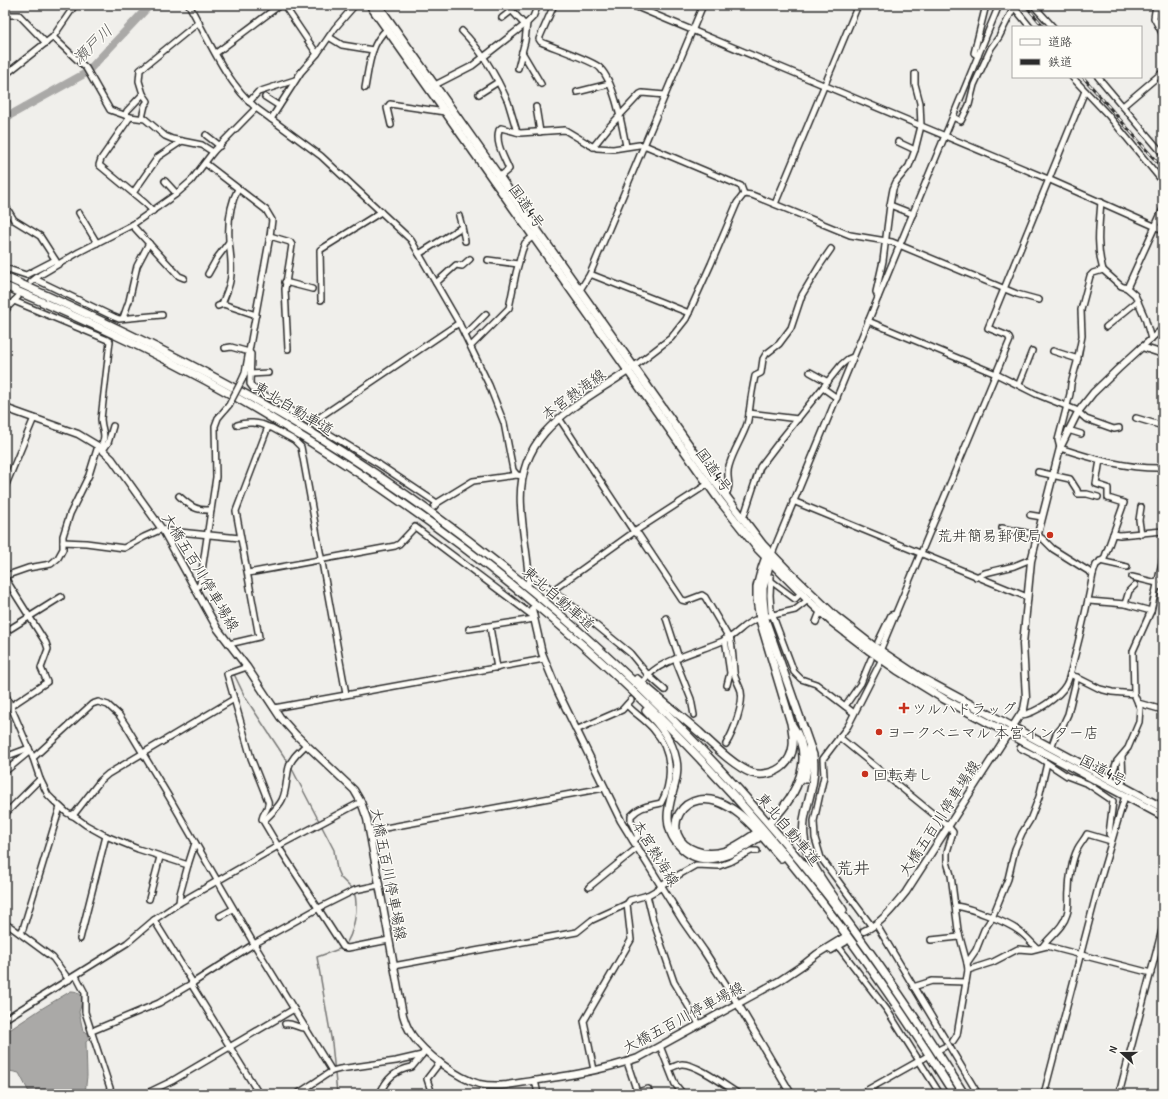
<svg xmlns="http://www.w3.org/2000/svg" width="1168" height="1099" font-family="'Patrick Hand','Klee One',sans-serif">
  <rect width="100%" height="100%" fill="#f0efeb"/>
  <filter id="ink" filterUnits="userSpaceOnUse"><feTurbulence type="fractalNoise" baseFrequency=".025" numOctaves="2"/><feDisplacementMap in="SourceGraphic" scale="8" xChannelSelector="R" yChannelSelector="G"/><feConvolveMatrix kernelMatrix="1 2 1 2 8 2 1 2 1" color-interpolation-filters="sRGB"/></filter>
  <g filter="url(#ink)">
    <path fill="#aaa9a7" stroke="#777775" d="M71 991C77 991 80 993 83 999L79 1012 83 1031 88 1033 90 1037 86 1042 87 1076 85 1094H30L19 1073 5 1070V1033L41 1009Z"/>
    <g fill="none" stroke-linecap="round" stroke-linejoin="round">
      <g stroke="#777775" stroke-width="1.5">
        <path d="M234 674 245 697 289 764"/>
        <path d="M291 767 334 850 337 870 340 877 352 889"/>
        <path d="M344 946C354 935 359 906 354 892"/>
        <path d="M337 1094 332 1043 317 957 342 948"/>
      </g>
      <path stroke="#aaa9a7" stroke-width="8" d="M5 118 86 73 150 5"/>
      <path stroke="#c9c8c5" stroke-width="5" stroke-dasharray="5 2.5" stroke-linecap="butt" d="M415 527 431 510"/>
      <path stroke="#c9c8c5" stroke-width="6" stroke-dasharray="6 3" stroke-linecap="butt" d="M852 933 862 928"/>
      <g stroke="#2b2b2b" stroke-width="8">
        <g id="minor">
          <path d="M189 5C209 40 225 81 256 108"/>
          <path d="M284 5 317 54"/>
          <path d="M554 5 539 39 541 42C552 47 594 61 600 68 615 83 622 126 626 146"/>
          <path d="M632 5 1048 179 1163 230"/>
          <path d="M1033 5 1053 27"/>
          <path d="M1156 5 1154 18 1163 35"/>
          <path d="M1013 6 1030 27"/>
          <path d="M5 10 10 15H19L46 43"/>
          <path d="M502 18 511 11 513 12 525 25"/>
          <path d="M462 31C481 50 497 77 508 102 511 112 514 122 517 132"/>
          <path d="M53 37 86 68 110 110 130 117 145 119 165 136 172 139 202 145 213 152"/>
          <path d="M329 37 342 45 373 50"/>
          <path d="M522 52 541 84"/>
          <path d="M216 53 280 5"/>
          <path d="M978 56 974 53 986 5"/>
          <path d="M518 68 525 41 527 23"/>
          <path d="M5 75 53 37 75 5"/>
          <path d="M1072 77 1108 115 1163 182"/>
          <path d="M1098 77 1163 154"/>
          <path d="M433 86 472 66 527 23 533 17 538 5"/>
          <path d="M365 88C369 67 370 44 387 29"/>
          <path d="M577 92 609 84"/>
          <path d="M479 94 498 82"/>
          <path d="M265 97 279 106"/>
          <path d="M249 102 258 92 295 80"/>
          <path d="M1123 106 1163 72"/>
          <path d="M536 107 540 132"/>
          <path d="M125 115 127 111 143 94 139 81 140 70 199 22"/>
          <path d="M130 117 101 159 99 165 145 203 153 211"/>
          <path d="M953 117 961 121 969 105 974 85 991 48 999 37 1014 7"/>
          <path d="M142 118 145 105 148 101 143 94"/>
          <path d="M271 119 321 156 411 240 459 323 489 385 504 423 513 470 517 475 522 476"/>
          <path d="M391 125 387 108 390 104 445 112"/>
          <path d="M206 135 220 146"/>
          <path d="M898 142 915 150"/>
          <path d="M593 147 609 127 640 94 642 93 665 95"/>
          <path d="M205 163 266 210 272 220 270 236 245 373 242 380"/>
          <path d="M497 179 509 169C504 157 495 143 499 130L501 128 520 133 565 130 590 145 597 148 613 149 639 145H644L741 186 744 194"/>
          <path d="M165 181 176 193"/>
          <path d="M133 193 158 157 182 141"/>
          <path d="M1101 202C1099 226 1096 247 1103 270"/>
          <path d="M775 204 858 5"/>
          <path d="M5 205 14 220 40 236 58 264"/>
          <path d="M890 205 913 214"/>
          <path d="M79 213 97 243"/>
          <path d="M132 225 179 276 184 278"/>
          <path d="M462 227 465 241"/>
          <path d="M270 236 290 242 292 245 285 289 288 349"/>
          <path d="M419 254 462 227 459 216"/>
          <path d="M488 260 518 264"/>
          <path d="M5 268 26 275 55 260"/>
          <path d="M208 274 217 258 229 242"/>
          <path d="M590 274 689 313"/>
          <path d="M35 279 114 317 119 319 162 315"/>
          <path d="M31 282 40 275 79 252 132 225 175 195 191 181 213 152 256 108 271 119 301 72 317 54 335 28 355 5"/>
          <path d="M285 282 312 289"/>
          <path d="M436 283 456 265 462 266 470 259"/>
          <path d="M1127 288 1163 209"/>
          <path d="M580 290 590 274 703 5"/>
          <path d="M878 297 876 292 883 261 890 205 893 189 896 182 909 166 915 150 921 126 920 103 915 84V74"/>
          <path d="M321 300 320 250 381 212"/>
          <path d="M14 301 110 341 101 419C102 434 107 431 101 448"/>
          <path d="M222 304C226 294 231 284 231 274 232 263 230 251 229 240 228 224 230 204 238 189"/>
          <path d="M218 306 223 304 256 315"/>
          <path d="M5 312 8 307 18 297"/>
          <path d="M123 318 129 301 137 266 149 243"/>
          <path d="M868 321 996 374 1036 394 1076 410 1086 419 1114 429 1119 428"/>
          <path d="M1106 327 1138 301"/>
          <path d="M465 335 486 314"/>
          <path d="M1151 339 1145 318 1135 295 1127 288 1121 286 1103 270 1093 273 1090 276 1081 310 1082 336 1077 362 1071 384 1070 394 1058 440 1060 448C1093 459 1128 469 1163 468"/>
          <path d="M471 346 509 308 516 273 522 251 525 243 536 234"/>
          <path d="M1142 347 1163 328"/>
          <path d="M225 348 231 347 249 352 251 354 250 384 253 388 311 423 459 323"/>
          <path d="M1053 351 1078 359"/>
          <path d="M1163 361V384"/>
          <path d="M632 368 671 338 686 319 711 264 737 203 744 194 752 195 850 235 892 242 1017 294 1039 300"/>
          <path d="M810 372 828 382"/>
          <path d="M250 374 268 373"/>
          <path d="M1019 384 1032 351"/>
          <path d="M823 388 837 398"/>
          <path d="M749 413 798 419"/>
          <path d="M5 417 9 409"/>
          <path d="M559 418 634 532 639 535 682 600 686 601 702 595 705 597 729 638"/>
          <path d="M1136 418 1163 426"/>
          <path d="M311 423 377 463 437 503"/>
          <path d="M237 425C245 422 260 422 268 427"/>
          <path d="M1068 430 1081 434"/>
          <path d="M103 450 108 443 113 426"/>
          <path d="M1100 460 1096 484 1108 488V498L1124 503 1113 534"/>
          <path d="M1038 472 1070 479 1077 490 1078 494H1087L1098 497"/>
          <path d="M5 487 34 418"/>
          <path d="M179 496C190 506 196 511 211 510"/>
          <path d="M725 496C733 484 725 478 729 466 733 451 742 439 747 424 749 418 749 412 750 406 751 396 753 386 755 376L761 373 763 359 766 354 779 344 791 328 802 295 820 265 831 249"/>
          <path d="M793 501 1027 597"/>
          <path d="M434 507 437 503 473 481 517 475"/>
          <path d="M1030 515 1042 517"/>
          <path d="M743 519 760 467 779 442 841 365 848 359 853 357"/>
          <path d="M1002 528 1037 535 1043 539 1053 549 1093 574C1088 602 1082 628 1075 655 1072 665 1071 676 1066 685 1059 697 1035 714 1021 715"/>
          <path d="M164 532 169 531 240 538"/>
          <path d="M1141 534 1139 520 1141 507"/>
          <path d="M63 542 86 543 124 548 144 537 162 529"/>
          <path d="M772 554 999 5"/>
          <path d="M1100 561 1127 567"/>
          <path d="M248 573 395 546 399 544 415 527 533 616"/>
          <path d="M529 574 553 590 630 653 648 675 665 690"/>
          <path d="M1093 574 1096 565 1104 559 1113 534 1120 535 1163 531"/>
          <path d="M5 576 28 568 51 564 58 558 63 549V536L70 514 89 475 98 446"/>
          <path d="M771 577 770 595 771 611 794 672 801 679 816 684 854 713"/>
          <path d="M976 577 985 573 1014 566 1031 559"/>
          <path d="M1132 577 1157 583"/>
          <path d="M5 578 46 643 48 649 41 668 47 682 11 706"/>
          <path d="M771 581 795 599 801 593"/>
          <path d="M1157 586 1163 587"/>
          <path d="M196 589 200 584 216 477 215 426 218 418 229 405"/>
          <path d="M553 590 634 532 708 484"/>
          <path d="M1089 601 1125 604 1151 611"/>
          <path d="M1125 604 1129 591 1135 585"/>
          <path d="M769 616 795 610 808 600"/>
          <path d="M666 618 679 658"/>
          <path d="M816 622 820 612"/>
          <path d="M490 627 497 668"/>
          <path d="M469 629 534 619"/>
          <path d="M5 632 61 597"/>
          <path d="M725 639 730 673 727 685"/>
          <path d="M878 642 891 615 896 614"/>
          <path d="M229 644 259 637 236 511 268 427 272 428 294 440 301 447 346 694"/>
          <path d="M880 651 1010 340 1008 336 988 328 1085 91"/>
          <path d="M675 659 691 699 694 715"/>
          <path d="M247 667 227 674 251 758 268 801C270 808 263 812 262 819L278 846 343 947 348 948 389 940"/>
          <path d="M1070 674 1100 689 1112 692 1134 694"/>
          <path d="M645 680C655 660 709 649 729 638 738 633 745 623 755 620"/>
          <path d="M5 693 33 758 40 779 48 795 53 800 67 813 75 817 86 825 106 836 138 849 188 865 195 843"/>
          <path d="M1138 703 1163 710"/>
          <path d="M627 705C635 714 646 720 654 730 672 750 674 780 661 803 649 806 640 806 631 816V822L638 837 633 841"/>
          <path d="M845 706 861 683 871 659"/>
          <path d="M274 708 544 659"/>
          <path d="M576 730 622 710 631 700"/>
          <path d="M839 737 948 826 953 832 947 852V862L951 875 958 930 967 963 968 970 957 1035 953 1041"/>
          <path d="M726 744C733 733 744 704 741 691 739 684 734 678 734 671 733 660 733 649 730 637"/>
          <path d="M1020 748 1038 757 1067 776 1088 784 1113 801 1109 834 1112 838"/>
          <path d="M1051 748 1056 734 1062 727 1068 714 1077 677"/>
          <path d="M1122 756 1123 781"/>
          <path d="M5 757 29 748"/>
          <path d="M33 758 92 704 98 702 108 705 119 715 127 727 169 797 254 944 332 1071"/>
          <path d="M7 770 30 751"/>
          <path d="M1110 780 1117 761 1128 748 1139 722 1140 708 1134 694 1133 651 1151 611 1163 558"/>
          <path d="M5 814 40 779"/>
          <path d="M71 815 75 813 100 781 108 774 234 699"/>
          <path d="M264 821C270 814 278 808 282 800 287 790 286 778 289 767 291 758 300 751 306 745"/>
          <path d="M369 831 604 788"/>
          <path d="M661 885 696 865 719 866 730 862 751 851H757"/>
          <path d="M589 887 637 848"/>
          <path d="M647 895 653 920 674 982 699 1024"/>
          <path d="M149 899 160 857"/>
          <path d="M179 903 180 894 188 865"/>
          <path d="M956 906C971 908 1007 922 1019 931 1025 935 1030 941 1035 946L1037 948"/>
          <path d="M220 916 233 909"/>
          <path d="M154 920 193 983"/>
          <path d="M5 924 11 927 53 958 69 980"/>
          <path d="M870 924 821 858 815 838 814 821 824 776 823 759 848 726 882 659"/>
          <path d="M876 924 978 1094"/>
          <path d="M20 933 23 929 60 807"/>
          <path d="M80 939 106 836"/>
          <path d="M931 940 959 937"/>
          <path d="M838 946 887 1010 940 1094"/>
          <path d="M1043 946C1051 935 1063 928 1067 914 1070 906 1068 898 1069 890 1069 879 1072 860 1077 850 1079 845 1084 840 1087 834L1111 841"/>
          <path d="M967 963 976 950 984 930 992 918 1008 879 1015 849 1022 833 1030 820 1039 797 1047 763"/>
          <path d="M393 966 577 932 592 920 627 904 630 900 648 895 662 887"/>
          <path d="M968 970 993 962 1018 949 1031 950 1047 946 1151 973"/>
          <path d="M76 976 85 993V1012L112 1094"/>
          <path d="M191 984 259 1094"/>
          <path d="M913 987 932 981 966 982"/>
          <path d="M5 1019 127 943 154 920 179 903 278 846 361 802"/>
          <path d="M285 1024C292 1022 298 1029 306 1028"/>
          <path d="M92 1031 159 1003 191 984 254 944 317 909 355 890 379 885"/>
          <path d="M660 1046 675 1084 683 1094"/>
          <path d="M940 1049 944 1047"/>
          <path d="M627 1062 637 1092 648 1089 649 1094"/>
          <path d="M670 1068C674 1067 678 1064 682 1064 697 1064 726 1086 739 1094"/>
          <path d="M594 1070 584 1021 631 940 627 904"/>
          <path d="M535 1080 538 1094"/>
          <path d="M145 1094 172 1081 294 1009"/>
          <path d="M297 1094 332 1071 340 1069 396 1061 422 1055 425 1050"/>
          <path d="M380 1094C386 1078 396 1070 412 1067L422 1055"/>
          <path d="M432 1094 427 1079 440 1062"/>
          <path d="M860 1094 926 1057"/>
          <path d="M1044 1094 1099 884 1125 796"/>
          <path d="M1119 1094 1163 926"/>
        </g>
      </g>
      <g stroke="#2b2b2b" stroke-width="9">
        <g id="major">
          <path d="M5 408 78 434 98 446 112 459 164 532 217 628 247 667 280 717 296 735 354 790 361 802 367 819 403 1015C405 1022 408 1029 412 1035 425 1054 457 1078 479 1084 488 1086 497 1086 507 1085 551 1078 596 1073 638 1058L779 981 803 965 817 954 843 938"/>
          <path d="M529 582C528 557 522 532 521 506 516 432 575 407 628 371"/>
          <path d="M532 609 542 653 558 692 621 821 683 921 704 951 738 1004 791 1094"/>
          <path d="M864 931C882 923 894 907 906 892L1024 709 1026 698 1023 644 1031 561 1060 448 1078 412 1093 393 1118 369 1142 347 1163 354"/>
          <path d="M831 950 845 942"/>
        </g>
      </g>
      <g stroke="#2b2b2b" stroke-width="10">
        <g id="highway">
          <path d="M370 5 720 501 758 549 808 600 832 622 870 651 897 670 944 699 1163 816"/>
          <path d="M378 5 713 479 763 545 787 570 836 617 873 646 918 676 1163 808"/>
          <path d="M5 277C109 323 212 372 309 431 496 546 662 693 801 862 861 935 914 1014 964 1094"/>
          <path d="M5 286C97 325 188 367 273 419 459 530 629 670 768 835 837 917 898 1004 954 1094"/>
          <path d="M771 558 763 588V598L765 619 813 755C816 775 811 791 806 810 795 851 821 878 843 910"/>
          <path d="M637 679C657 697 678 714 699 732 712 744 735 767 752 773 762 776 775 773 783 766 796 754 794 738 791 723L760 620 757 599V587L762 568 766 557 768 556"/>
          <path d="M646 711C660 725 672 740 676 760 680 780 668 797 668 817 668 827 672 838 679 845 702 872 735 854 758 838"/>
          <path d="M805 779 808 764 809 748"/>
          <path d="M772 820C797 795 816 758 792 725"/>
          <path d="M755 834C746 840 736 847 726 851 716 854 706 855 696 851 655 837 682 779 729 807 747 817 767 842 781 858"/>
        </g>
      </g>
      <use href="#minor" stroke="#fdfcf7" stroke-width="5"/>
      <use href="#major" stroke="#fdfcf7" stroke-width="6"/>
      <use href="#highway" stroke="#fdfcf7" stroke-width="7"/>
      <g stroke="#2b2b2b" stroke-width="3">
        <g id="rail">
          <path d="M1025 5 1044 27"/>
          <path d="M1083 77 1163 169"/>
        </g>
      </g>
      <use href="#rail" stroke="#fdfcf7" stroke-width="1.5" stroke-dasharray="4.5" stroke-linecap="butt"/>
      <g stroke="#2b2b2b" stroke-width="8" stroke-linecap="butt">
        <path id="minor-bridge" d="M229 405 242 380"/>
      </g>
      <use href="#minor-bridge" stroke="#fdfcf7" stroke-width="5"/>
    </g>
  </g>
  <g fill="#c8321e" stroke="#fdfcf7" stroke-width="1.5">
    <circle cx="1050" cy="535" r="4"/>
    <path d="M902 702h4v4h4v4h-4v4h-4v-4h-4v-4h4z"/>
    <circle cx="879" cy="732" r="4"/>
    <circle cx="865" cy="774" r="4"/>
  </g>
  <g text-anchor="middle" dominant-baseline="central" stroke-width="3" stroke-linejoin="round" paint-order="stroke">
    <g font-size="15" fill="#2b2b2b" stroke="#fdfcf7">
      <text transform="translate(527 206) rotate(55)">国道4号</text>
      <text transform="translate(573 394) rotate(-36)">本宮熱海線</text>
      <text transform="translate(294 408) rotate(31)">東北自動車道</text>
      <text transform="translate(714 470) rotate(55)">国道4号</text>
      <text transform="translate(201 572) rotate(59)">大橋五百川停車場線</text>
      <text transform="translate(559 598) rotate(41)">東北自動車道</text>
      <text transform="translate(1103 770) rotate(28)">国道4号</text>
      <text transform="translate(939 818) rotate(-57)">大橋五百川停車場線</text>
      <text transform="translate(789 829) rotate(50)">東北自動車道</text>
      <text transform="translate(656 853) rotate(58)">本宮熱海線</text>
      <text transform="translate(389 874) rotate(79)">大橋五百川停車場線</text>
      <text transform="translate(683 1017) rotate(-28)">大橋五百川停車場線</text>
    </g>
    <g font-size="15" fill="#2b2b2b" stroke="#fdfcf7" text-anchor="start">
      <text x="1042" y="535" text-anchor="end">荒井簡易郵便局</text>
      <text x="912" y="708">ツルハドラッグ</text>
      <text x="887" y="732">ヨークベニマル 本宮インター店</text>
      <text x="873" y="774">回転寿し</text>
    </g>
    <g font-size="16" font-style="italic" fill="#575756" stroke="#fdfcf7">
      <text transform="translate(92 44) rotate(-44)">瀬戸川</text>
    </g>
    <g font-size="17" fill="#2b2b2b" stroke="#fdfcf7">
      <text x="853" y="867">荒井</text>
    </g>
  </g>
  <rect width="1168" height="1099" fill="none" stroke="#fdfcf7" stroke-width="20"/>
  <rect x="10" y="10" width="1148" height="1079" fill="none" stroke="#2b2b2b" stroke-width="1.5" filter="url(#ink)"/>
  <rect x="1012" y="26" width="130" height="52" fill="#fdfcf7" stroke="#a9a8a5"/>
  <rect x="1020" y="39" width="20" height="6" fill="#fdfcf7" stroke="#a9a8a5"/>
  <text x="1048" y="46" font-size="12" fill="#2b2b2b">道路</text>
  <rect x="1020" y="59" width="20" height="6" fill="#2b2b2b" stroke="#a9a8a5"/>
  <text x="1048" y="66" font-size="12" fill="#2b2b2b">鉄道</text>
  <g transform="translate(1122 1053) rotate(291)" stroke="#fdfcf7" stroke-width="3" paint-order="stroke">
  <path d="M0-3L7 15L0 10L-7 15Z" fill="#2b2b2b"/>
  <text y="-6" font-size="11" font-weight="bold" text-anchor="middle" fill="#2b2b2b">N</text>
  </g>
</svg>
